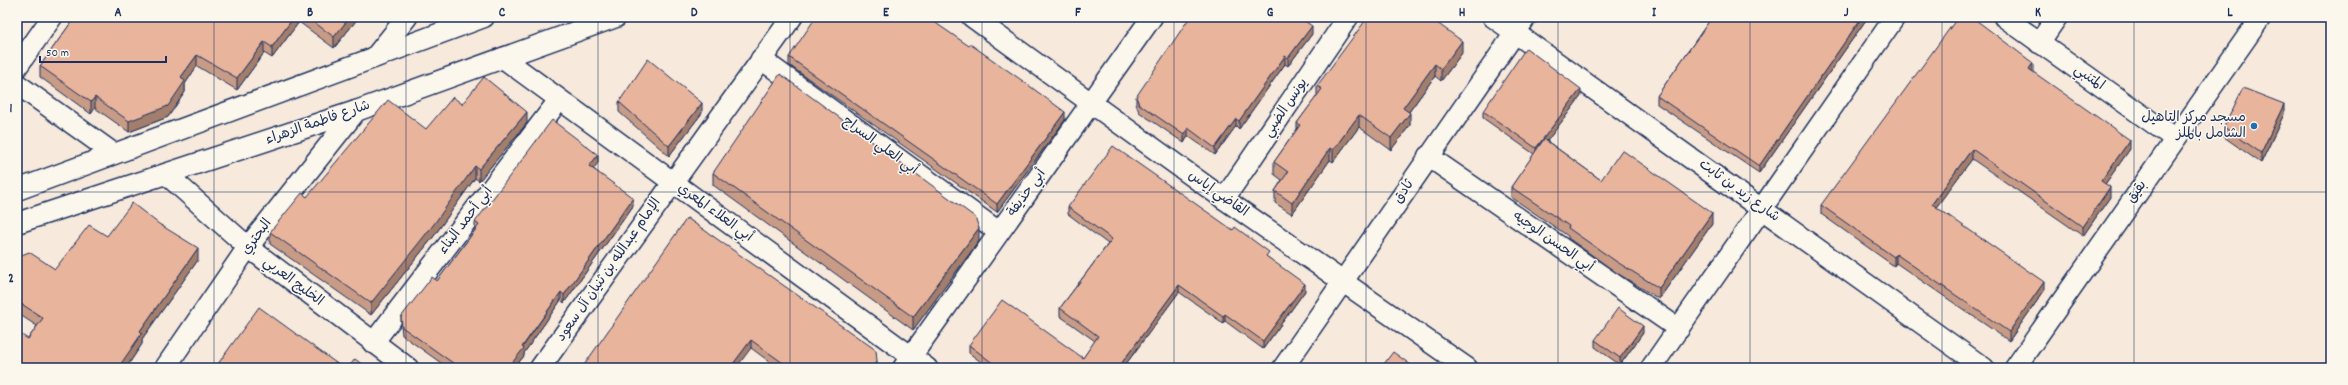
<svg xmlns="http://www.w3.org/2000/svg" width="2348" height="385" font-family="Dekko,'Playpen Sans Arabic',sans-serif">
  <rect width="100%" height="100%" fill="#f7eadc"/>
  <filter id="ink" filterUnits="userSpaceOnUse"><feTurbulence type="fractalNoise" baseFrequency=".025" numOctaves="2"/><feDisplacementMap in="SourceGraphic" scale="8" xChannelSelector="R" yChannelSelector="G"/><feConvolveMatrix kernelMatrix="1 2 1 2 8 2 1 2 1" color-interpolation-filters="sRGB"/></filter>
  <g filter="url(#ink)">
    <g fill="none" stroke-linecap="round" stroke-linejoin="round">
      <g stroke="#1b2f5e" stroke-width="23">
        <g id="minor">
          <path d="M972 17 1224 199 1467 368"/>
          <path d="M1493 17 1984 368"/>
          <path d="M2004 17 2174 138"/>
          <path d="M2039 43 2057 17"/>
          <path d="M375 57 407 17"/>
          <path d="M503 58 927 368"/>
          <path d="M761 59 999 232"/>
          <path d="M17 67 52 17"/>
          <path d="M17 84 113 153"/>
          <path d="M1428 156 1679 329"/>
          <path d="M166 174 248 247 408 368"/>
          <path d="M17 190 484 17"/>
          <path d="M1224 199 1348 17"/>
          <path d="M17 223 356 111 616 17"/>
          <path d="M373 343 559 100"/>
          <path d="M165 368 248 247 356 111"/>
          <path d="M540 368 792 17"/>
          <path d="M903 368 1152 17"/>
          <path d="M1283 368 1526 17"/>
          <path d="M1651 368 1895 17"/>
          <path d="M2015 368 2261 17"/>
        </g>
      </g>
      <use href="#minor" stroke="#fbf7ec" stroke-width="20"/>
    </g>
    <g fill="#c89b86" stroke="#1b2f5e">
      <path d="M75 17H359L334 48 299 22 272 58 264 53 237 90 197 66 185 84V92L168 117 129 132 95 108 91 114 40 77V66Z"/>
      <path d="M1712 17H1868L1759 173 1657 104V96Z"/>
      <path d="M1312 34 1288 66 1285 64 1239 129 1236 126 1215 155 1188 136 1184 143 1139 112 1136 104V97Z"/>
      <path d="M1462 53 1441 81 1435 76 1409 112 1410 125 1391 150 1359 127 1333 162 1330 160 1292 214 1275 203V191L1282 180 1274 174V162L1297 129V123L1317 96V86Z"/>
      <path d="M789 57 1065 120 997 212 789 65Z"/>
      <path d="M2033 73 2130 149 2105 184 2110 197 2083 236 1972 159 1936 207 2044 291 2009 341 1896 263 1894 266 1821 214V205Z"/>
      <path d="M1581 96 1547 141 1601 180 1712 224 1659 299 1617 273 1568 238V236L1511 197V187L1534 154 1483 118V111Z"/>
      <path d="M619 102 702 113 669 156 619 112Z"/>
      <path d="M462 104 527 123 479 181 475 178 434 236 371 315 270 244V232L307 197 426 129Z"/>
      <path d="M2284 114 2261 163 2224 137V127Z"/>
      <path d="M598 163 593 168 633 206 564 303 561 300 524 353V356L514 368H448L402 335 401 325V317L437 281 475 230V222Z"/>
      <path d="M713 173 979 241 913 330 713 185Z"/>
      <path d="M1068 207 1269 258 1305 291 1263 349 1225 321 1223 323 1179 292 1123 368H989L969 353V345L1083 358 1095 341 1060 316V308L1108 244 1068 214Z"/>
      <path d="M687 218 877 368H778L751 348Z"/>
      <path d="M107 236 198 260 142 339V344L126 368H17L28 339 37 326 17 313V257L55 269Z"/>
      <path d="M1643 333 1620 365 1595 347V340Z"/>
    </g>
    <g fill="#a37e6d" stroke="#1b2f5e">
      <path d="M17 17H23L17 25Z"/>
      <path d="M294 17H299V22L272 58V47Z"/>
      <path d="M350 17H359L334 48V37Z"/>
      <path d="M1862 17H1868L1759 173V166Z"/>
      <path d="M1312 26V34L1288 66V58Z"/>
      <path d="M1462 41V53L1441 81V69Z"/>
      <path d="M264 42V53L237 90V78Z"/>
      <path d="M197 55V66L185 84V92L168 117 129 132V121L181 77Z"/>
      <path d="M1285 56V64L1239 129V121Z"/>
      <path d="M2033 63V72L2029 69Z"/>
      <path d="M1435 64V76L1403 120V108Z"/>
      <path d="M1581 89V96L1536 156V148Z"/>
      <path d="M95 97V108L91 114V102Z"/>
      <path d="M702 103V113L669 156V146Z"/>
      <path d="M2284 104V114L2261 163V153Z"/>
      <path d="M527 112V123L479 181V169Z"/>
      <path d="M1065 112V120L997 212V204Z"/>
      <path d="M1410 113V125L1391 150V138Z"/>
      <path d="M1359 115V127L1333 162V150Z"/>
      <path d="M1236 119V126L1215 155V148Z"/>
      <path d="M1188 128V136L1184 143V135Z"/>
      <path d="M2130 140V149L2101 190V181Z"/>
      <path d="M1330 148V160L1292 214V203Z"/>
      <path d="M1972 149V159L1932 213V204Z"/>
      <path d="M598 155V163L589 174V166Z"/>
      <path d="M475 166V178L434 236 371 315V303Z"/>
      <path d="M2110 187V197L2083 236V227Z"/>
      <path d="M633 198V206L564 303V295Z"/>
      <path d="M1712 213V224L1659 299V288Z"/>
      <path d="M979 228V241L913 330V317Z"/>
      <path d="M198 248V260L142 339V344L126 368H118L140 331Z"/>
      <path d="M1896 254V263L1894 266V257Z"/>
      <path d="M2044 282V291L2009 341V332Z"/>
      <path d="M1305 284V291L1263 349V341Z"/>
      <path d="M1179 285V292L1123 368H1118Z"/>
      <path d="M561 292V300L524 353V356L514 368H508Z"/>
      <path d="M1225 314V321L1223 323V316Z"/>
      <path d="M1643 326V333L1620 365V358Z"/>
      <path d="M751 340V348L736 368H730Z"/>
      <path d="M877 361V368H872Z"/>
    </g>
    <g fill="#e9b49c" stroke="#1b2f5e">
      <path d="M75 17H294L272 47 264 42 237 78 197 55 181 77 185 81 168 106 129 121 95 97 91 102 40 66Z"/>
      <path d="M307 17H350L334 37Z"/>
      <path d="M816 17H927L969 46 970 44 1020 79 1065 112 997 204 789 57Z"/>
      <path d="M1190 17H1299L1312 26 1288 58 1285 56 1239 121 1236 119 1215 148 1188 128 1184 135 1139 104 1136 97Z"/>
      <path d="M1368 17H1429L1462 41 1441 69 1435 64 1403 108 1410 113 1391 138 1359 115 1333 150 1330 148 1292 203 1275 191 1288 172 1274 162 1300 125 1297 123 1322 89 1317 86Z"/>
      <path d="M1712 17H1862L1759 166 1657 96Z"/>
      <path d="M1958 17H1972L2033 63 2029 69 2130 140 2101 181 2110 187 2083 227 1972 149 1932 204 2044 282 2009 332 1896 254 1894 257 1821 205Z"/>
      <path d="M1526 48 1581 89 1536 148 1483 111Z"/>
      <path d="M648 59 702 103 669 146 619 102Z"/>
      <path d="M780 74 975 217 979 228 913 317 713 173Z"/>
      <path d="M484 77 527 112 479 169 475 166 434 224 371 303 270 232 302 193 307 197 388 100 426 129 453 97 462 104Z"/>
      <path d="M2243 88 2284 104 2261 153 2224 127Z"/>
      <path d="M552 120 598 155 589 166 633 198 564 295 561 292 522 347 524 348 508 368H460L402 327 401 317 432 277 437 281 479 225 475 222Z"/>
      <path d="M1544 139 1601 180 1622 150 1712 213 1659 288 1617 262 1568 228 1569 226 1511 187Z"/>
      <path d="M1113 146 1233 230 1235 227 1269 252 1266 256 1305 284 1263 341 1225 314 1223 316 1179 285 1118 368H999L969 345 1002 300 1083 358 1098 336 1060 308 1112 239 1068 207Z"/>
      <path d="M132 203 159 224 198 248 140 331 142 333 118 368H17V332L28 339 43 318 17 301V257L29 252 55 269 89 225 107 236Z"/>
      <path d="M687 218 876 350 877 361 872 368H790L751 340 730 368H582Z"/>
      <path d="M259 307 343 368H215Z"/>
      <path d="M1618 308 1643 326 1620 358 1595 340Z"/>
      <path d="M1393 352 1415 368H1381Z"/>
      <path d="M355 359 367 368H348Z"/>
    </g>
  </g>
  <path fill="none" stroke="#1b2f5e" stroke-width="1" stroke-opacity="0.55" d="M214 17V368M406 17V368M598 17V368M790 17V368M982 17V368M1174 17V368M1366 17V368M1558 17V368M1750 17V368M1942 17V368M2134 17V368M17 192H2331"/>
  <circle fill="#1f6fb2" stroke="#fbf7ec" stroke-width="1.5" cx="2254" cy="126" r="4"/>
  <g text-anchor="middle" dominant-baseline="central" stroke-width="3" stroke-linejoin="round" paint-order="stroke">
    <g font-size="14" fill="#1b2f5e" stroke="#fbf7ec">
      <text transform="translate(2089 78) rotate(35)">المتنبي</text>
      <text transform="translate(1286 108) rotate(-56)">يونس الضبي</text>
      <text transform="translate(318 123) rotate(-19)">شارع فاطمة الزهراء</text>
      <text transform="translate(880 146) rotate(36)">أبي العلي السراج</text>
      <text transform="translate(1739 191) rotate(36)">شارع زيد بن ثابت</text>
      <text transform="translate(1404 192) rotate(-56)">ثادق</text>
      <text transform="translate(2137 192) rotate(-55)">بقيق</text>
      <text transform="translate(1027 193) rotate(-54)">أبي حذيفة</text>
      <text transform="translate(1218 194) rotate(35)">القاضي إياس</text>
      <text transform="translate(715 213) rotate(36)">أبي العلاء المعري</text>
      <text transform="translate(466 221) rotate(-53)">أبي أحمد البناء</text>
      <text transform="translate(257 237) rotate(-53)">البحتري</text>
      <text transform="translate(1553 242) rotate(35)">أبي الحسن الوجيه</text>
      <text transform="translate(609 270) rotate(-55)">الإمام عبدالله بن ثنيان آل سعود</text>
      <text transform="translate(293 282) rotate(37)">الخليج العربي</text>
    </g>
    <g font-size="14" fill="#1b2f5e" stroke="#fbf7ec" text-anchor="end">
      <text x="2246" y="118">مسجد مركز التاهيل<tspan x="2246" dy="16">الشامل بالملز</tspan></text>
    </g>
  </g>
  <rect width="2348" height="385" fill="none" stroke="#fbf7ec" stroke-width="44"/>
  <path d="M40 56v6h126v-6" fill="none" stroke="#1b2f5e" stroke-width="2"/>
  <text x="46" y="56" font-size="12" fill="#1b2f5e" stroke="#fbf7ec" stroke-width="3" paint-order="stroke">50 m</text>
  <rect x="22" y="22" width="2304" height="341" fill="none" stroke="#1b2f5e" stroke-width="1.5"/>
  <g font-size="13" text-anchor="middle" font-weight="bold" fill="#1b2f5e">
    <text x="118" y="16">A</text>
    <text x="310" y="16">B</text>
    <text x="502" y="16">C</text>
    <text x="694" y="16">D</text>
    <text x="886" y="16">E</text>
    <text x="1078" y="16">F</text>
    <text x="1270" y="16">G</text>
    <text x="1462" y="16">H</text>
    <text x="1654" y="16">I</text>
    <text x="1846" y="16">J</text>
    <text x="2038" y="16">K</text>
    <text x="2230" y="16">L</text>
    <text x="11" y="112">1</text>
    <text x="11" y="282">2</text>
  </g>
</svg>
